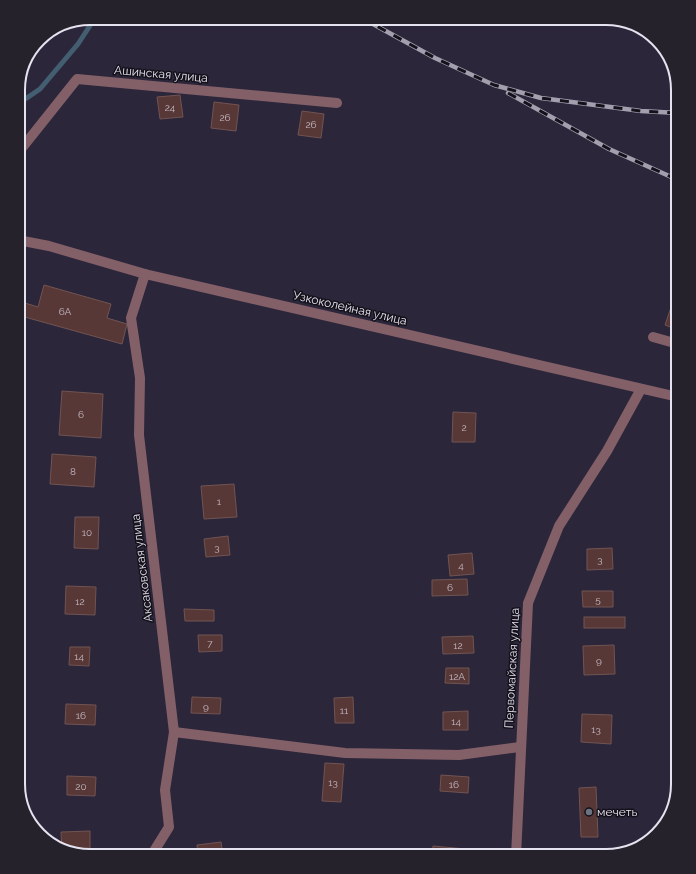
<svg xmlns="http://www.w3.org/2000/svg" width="696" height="874" font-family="Raleway,sans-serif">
  <rect width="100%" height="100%" fill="#2c263b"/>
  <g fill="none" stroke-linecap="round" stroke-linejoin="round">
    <path stroke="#435e71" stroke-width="5" d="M18 104 40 89 78 44 95 18"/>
  </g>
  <g fill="#583837" stroke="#705452">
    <path d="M180 95 183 117 160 119 157 97Z"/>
    <path d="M214 102 239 105 236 131 211 128Z"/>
    <path d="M302 111 324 114 321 138 298 135Z"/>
    <path d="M44 285 111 304 107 318 127 324 122 344 21 316 25 303 38 307Z"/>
    <path d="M678 287V330L665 325Z"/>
    <path d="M62 391 103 394 101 438 59 435Z"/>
    <path d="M453 412 476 413 475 442H452Z"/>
    <path d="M52 454 96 457 94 487 50 484Z"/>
    <path d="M234 484 237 517 204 519 201 486Z"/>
    <path d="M75 517H99L98 549 74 548Z"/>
    <path d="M228 536 230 555 206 557 204 539Z"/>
    <path d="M612 548 613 569 587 570V549Z"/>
    <path d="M472 553 474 574 450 576 448 555Z"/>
    <path d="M467 579 468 595 432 596V580Z"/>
    <path d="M66 586 96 587 95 615 65 614Z"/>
    <path d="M582 591H613V607H583Z"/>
    <path d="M184 609 214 610V621H185Z"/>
    <rect x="584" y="617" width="41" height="11"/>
    <path d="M198 635H222V651L199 652Z"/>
    <path d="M473 636 474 653 443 654 442 637Z"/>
    <path d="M614 645 615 674 584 675 583 646Z"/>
    <path d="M70 647H90L89 666 69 665Z"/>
    <path d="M446 668H469V684L445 683Z"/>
    <path d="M192 697 221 698 220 714 191 713Z"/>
    <path d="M353 697 354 723H335L334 698Z"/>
    <path d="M66 704 96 705 95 725 65 724Z"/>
    <path d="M468 711V730H443V712Z"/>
    <path d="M582 714 612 715 611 744 581 742Z"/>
    <path d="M325 763 344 764 341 802 322 801Z"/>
    <path d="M441 775 469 777 468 793 440 791Z"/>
    <path d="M67 776 96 777 95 796 67 795Z"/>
    <path d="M596 787 598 837H581L579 788Z"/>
    <path d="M90 831V851H72L62 849 61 832Z"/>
    <path d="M221 842 223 856H198L197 845Z"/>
    <path d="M433 846 466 849 465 856H432Z"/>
    <path d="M574 854 603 855V856H574Z"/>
  </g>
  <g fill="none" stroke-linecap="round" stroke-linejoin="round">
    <g stroke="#836068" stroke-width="10">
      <path d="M18 153 77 79 337 103"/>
      <path d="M18 240 49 246 145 274 678 397"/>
      <path d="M145 274 131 318 140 378 139 435 174 732 165 790 169 827 151 856"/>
      <path d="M653 337 678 344"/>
      <path d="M174 732 345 753 459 755 520 747"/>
      <path d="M516 856 528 603 559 526 607 451 641 389"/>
    </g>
    <g stroke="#a39faf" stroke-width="4.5">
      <g id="rail">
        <path d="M362 18 435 58 494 85 541 98 641 111 678 113"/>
        <path d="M508 93 609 149 678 180"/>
      </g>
    </g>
    <use href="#rail" stroke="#14111a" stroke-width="3" stroke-dasharray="9" stroke-linecap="butt"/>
  </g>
  <circle fill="#6b7280" stroke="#14111a" stroke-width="1.5" cx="589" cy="812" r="4"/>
  <g text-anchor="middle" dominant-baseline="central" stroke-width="3" stroke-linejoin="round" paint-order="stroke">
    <g font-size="10" fill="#c2b8c2">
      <text x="170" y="107">24</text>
      <text x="225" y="117">26</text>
      <text x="311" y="124">26</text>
      <text x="65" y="311">6А</text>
      <text x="81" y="414">6</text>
      <text x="464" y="427">2</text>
      <text x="73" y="471">8</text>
      <text x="219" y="501">1</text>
      <text x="87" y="532">10</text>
      <text x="217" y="547">3</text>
      <text x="600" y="559">3</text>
      <text x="461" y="565">4</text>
      <text x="450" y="587">6</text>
      <text x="598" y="599">5</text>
      <text x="80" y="601">12</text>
      <text x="210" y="643">7</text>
      <text x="458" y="645">12</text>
      <text x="79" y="656">14</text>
      <text x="599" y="660">9</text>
      <text x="457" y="676">12А</text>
      <text x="206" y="706">9</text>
      <text x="344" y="710">11</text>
      <text x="81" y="715">16</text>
      <text x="456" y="721">14</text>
      <text x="596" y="729">13</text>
      <text x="333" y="782">13</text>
      <text x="454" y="784">16</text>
      <text x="81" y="786">20</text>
    </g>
    <g font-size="12" fill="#e6e3f0" stroke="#14111a">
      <text transform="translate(161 74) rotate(5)">Ашинская улица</text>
      <text transform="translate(350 308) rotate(13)">Узкоколейная улица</text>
      <text transform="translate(142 568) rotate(-97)">Аксаковская улица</text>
      <text transform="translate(512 668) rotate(-87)">Первомайская улица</text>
    </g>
    <g font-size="12" fill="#e6e3f0" stroke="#14111a" text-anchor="start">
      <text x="597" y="812">мечеть</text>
    </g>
  </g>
  <path d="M0 0H696V874H0ZM90 25H606A65 65 0 0 1 671 90V784A65 65 0 0 1 606 849H90A65 65 0 0 1 25 784V90A65 65 0 0 1 90 25Z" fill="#25222b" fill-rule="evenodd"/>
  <path fill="none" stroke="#e6e3f0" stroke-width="2" d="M90 25H606A65 65 0 0 1 671 90V784A65 65 0 0 1 606 849H90A65 65 0 0 1 25 784V90A65 65 0 0 1 90 25Z"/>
</svg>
